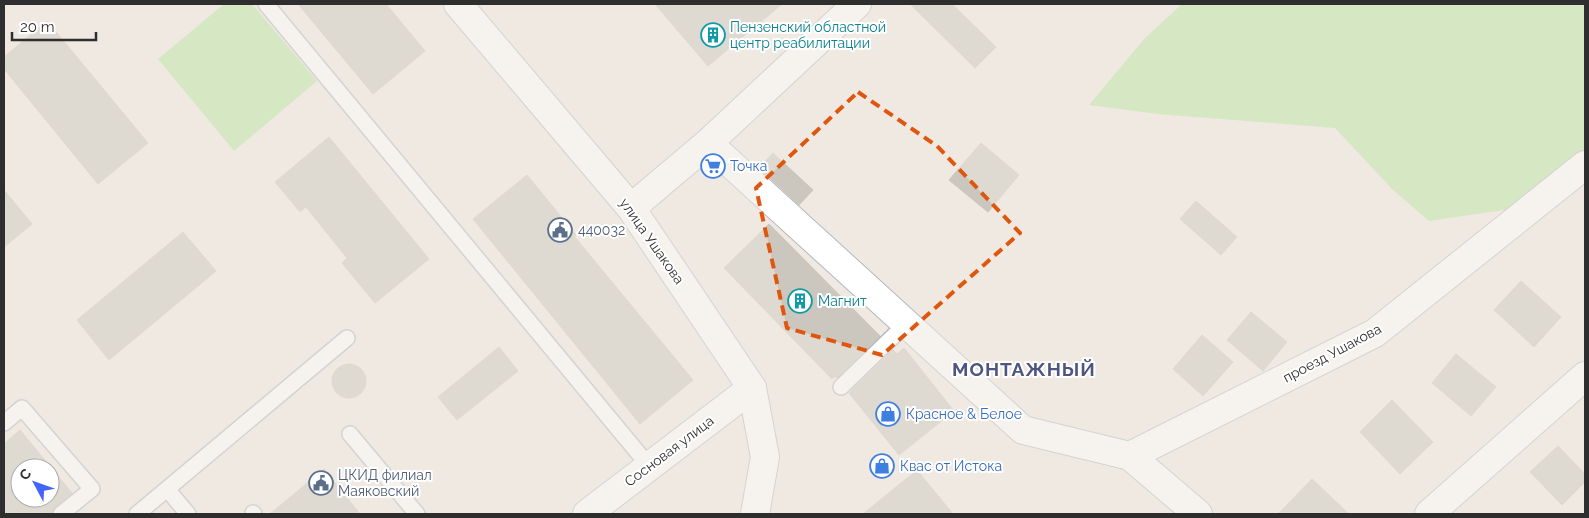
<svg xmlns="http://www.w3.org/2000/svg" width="1589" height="518" font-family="Raleway,sans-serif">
  <rect width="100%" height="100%" fill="#efe9e1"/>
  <g fill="#b6e59e">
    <path d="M224 4H252L317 81 234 151 158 59Z"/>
    <path d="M1182 4H1585V153L1511 209 1429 221 1392 189 1335 128 1158 114 1089 105 1144 39Z"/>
  </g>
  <g fill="#cbc7bf" stroke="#cbc5ba" fill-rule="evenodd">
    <path d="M298 4H386L425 51 373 94Z"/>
    <path d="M655 4H782L708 66Z"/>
    <path d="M910 4H952L996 47 975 68Z"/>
    <path d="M47 21 148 143 98 184 4 69V57Z"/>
    <path d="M329 137 429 259 375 303 342 263 347 258 306 207 300 212 275 182Z"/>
    <path d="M981 143 1019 175 988 212 949 180Z"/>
    <path d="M773 153 813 190 799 205 759 168Z"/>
    <path d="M527 175 576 235 574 236 693 380 640 424 473 219Z"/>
    <path d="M4 190 32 224 4 247Z"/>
    <path d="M1196 201 1237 237 1221 255 1180 219Z"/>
    <path d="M769 224 880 336 837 378 835 376 832 379 724 268Z"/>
    <path d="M183 232 216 271 109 360 77 320Z"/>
    <path d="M1521 281 1561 317 1534 347 1494 310Z"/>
    <path d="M1251 312 1287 342 1263 371 1227 340Z"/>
    <path d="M1202 335 1233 362 1203 396 1173 369Z"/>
    <path d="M499 347 518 371 457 420 438 397Z"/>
    <path d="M904 348 954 411 899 455 849 393 893 350 897 354Z"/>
    <path d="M1456 354 1496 387 1471 416 1432 383Z"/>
    <circle cx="349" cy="381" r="17"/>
    <path d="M1392 400 1433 442 1400 474 1360 432Z"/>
    <path d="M20 430 72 493 55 507 52 514H4V444ZM20 468H50V498H20Z"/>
    <path d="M1558 446 1585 474V482L1562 505 1530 472Z"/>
    <path d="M324 469 360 514H270Z"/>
    <path d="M917 470 953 514H863Z"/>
    <path d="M1312 479 1349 514H1278Z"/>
  </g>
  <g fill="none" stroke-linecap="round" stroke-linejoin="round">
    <g stroke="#b4b7c1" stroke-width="18">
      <g id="lane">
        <path d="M266 4 649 466"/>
        <path d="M841 387 906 324"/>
        <path d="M4 423 22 408 92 489 61 514"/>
        <path d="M350 434 417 514"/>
        <path d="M167 489 347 338"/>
        <path d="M253 513 254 514"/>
        <path d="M137 514 167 489 188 514"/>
      </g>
    </g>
    <g stroke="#b4b7c1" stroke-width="30">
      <g id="street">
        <path d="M708 143 1023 430 1130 456 1198 514"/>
        <path d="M1130 456 1375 333 1585 165"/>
        <path d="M587 514 752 388"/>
        <path d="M1429 514 1585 376"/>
      </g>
    </g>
    <g stroke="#b4b7c1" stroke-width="30">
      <g id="secondary">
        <path d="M458 4 631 208 752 388 765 457 755 514"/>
        <path d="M631 208 708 143 857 4"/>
      </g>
    </g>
    <use href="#lane" stroke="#fff" stroke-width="15"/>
    <use href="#street" stroke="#fff" stroke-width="28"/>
    <use href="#secondary" stroke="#fff" stroke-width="28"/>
  </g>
  <path d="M0 0H1589V518H0ZM858 92 937 146 1020 233 882 355 787 328 756 188Z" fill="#efe9e1" fill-opacity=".55" fill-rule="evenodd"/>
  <path fill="none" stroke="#df570e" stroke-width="4" stroke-dasharray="10 6" stroke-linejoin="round" d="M858 92 937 146 1020 233 882 355 787 328 756 188Z"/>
  <defs>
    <g id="building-ring" transform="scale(1.25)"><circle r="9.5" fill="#fff" stroke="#0f9aa8" stroke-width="1.5"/><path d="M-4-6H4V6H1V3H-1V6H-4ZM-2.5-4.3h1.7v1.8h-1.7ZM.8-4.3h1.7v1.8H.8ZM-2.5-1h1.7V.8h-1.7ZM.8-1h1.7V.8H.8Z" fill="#0f9aa8"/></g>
    <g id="supermarket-ring" transform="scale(1.25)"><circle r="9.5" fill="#fff" stroke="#3f7fe0" stroke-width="1.5"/><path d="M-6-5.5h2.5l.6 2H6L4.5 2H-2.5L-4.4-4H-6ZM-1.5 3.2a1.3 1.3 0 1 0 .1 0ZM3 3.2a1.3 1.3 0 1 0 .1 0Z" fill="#3f7fe0"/></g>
    <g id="civic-ring" transform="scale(1.25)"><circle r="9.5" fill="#fff" stroke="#5c6f8a" stroke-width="1.5"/><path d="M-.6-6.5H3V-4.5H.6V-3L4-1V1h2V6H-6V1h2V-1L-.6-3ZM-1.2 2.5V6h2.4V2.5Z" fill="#5c6f8a"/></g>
    <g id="shop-ring" transform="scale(1.25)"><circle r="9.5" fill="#fff" stroke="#3f7fe0" stroke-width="1.5"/><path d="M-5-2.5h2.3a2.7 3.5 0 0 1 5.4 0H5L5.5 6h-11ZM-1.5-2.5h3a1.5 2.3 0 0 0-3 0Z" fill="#3f7fe0"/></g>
  </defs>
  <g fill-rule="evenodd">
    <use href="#building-ring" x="713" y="35"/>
    <use href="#supermarket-ring" x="713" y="166"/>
    <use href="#civic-ring" x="560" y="230"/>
    <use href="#building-ring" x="800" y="301"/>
    <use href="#shop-ring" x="888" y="414"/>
    <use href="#shop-ring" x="882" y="466"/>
    <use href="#civic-ring" x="321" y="483"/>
  </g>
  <g text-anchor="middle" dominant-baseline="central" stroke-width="4" stroke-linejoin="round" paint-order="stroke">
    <g font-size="14" fill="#0d838f" stroke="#fff" text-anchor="start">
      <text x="730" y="27">Пензенский областной<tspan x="730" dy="16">центр реабилитации</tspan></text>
      <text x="818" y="301">Магнит</text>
    </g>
    <g font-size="14" fill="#366cbe" stroke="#fff" text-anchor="start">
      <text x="730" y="166">Точка</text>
      <text x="906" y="414">Красное &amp; Белое</text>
      <text x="900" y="466">Квас от Истока</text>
    </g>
    <g font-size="14" fill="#4e5e75" stroke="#fff" text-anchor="start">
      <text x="578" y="230">440032</text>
      <text x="338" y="475">ЦКИД филиал<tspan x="338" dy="16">Маяковский</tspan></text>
    </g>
    <g font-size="14" fill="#2e2e2e" stroke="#fff">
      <text transform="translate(652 241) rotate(55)">улица Ушакова</text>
      <text transform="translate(1332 353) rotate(-28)">проезд Ушакова</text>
      <text transform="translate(669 451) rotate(-37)">Сосновая улица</text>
    </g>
    <g font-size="19" font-weight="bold" letter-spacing="1" fill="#4d5680" stroke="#fff">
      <text x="1024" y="369">МОНТАЖНЫЙ</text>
    </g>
  </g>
  <rect width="1589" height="518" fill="none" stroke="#2e2e2e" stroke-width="10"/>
  <g transform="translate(35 483) rotate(311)"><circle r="24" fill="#ffffff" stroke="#ababab"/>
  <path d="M0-4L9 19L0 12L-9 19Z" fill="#4264fb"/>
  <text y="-8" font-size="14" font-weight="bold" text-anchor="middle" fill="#2e2e2e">С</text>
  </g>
  <path d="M12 32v8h84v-8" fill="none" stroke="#2e2e2e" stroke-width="2.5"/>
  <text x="20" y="32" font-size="15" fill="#2e2e2e" stroke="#ffffff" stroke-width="4" paint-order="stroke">20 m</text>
</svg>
